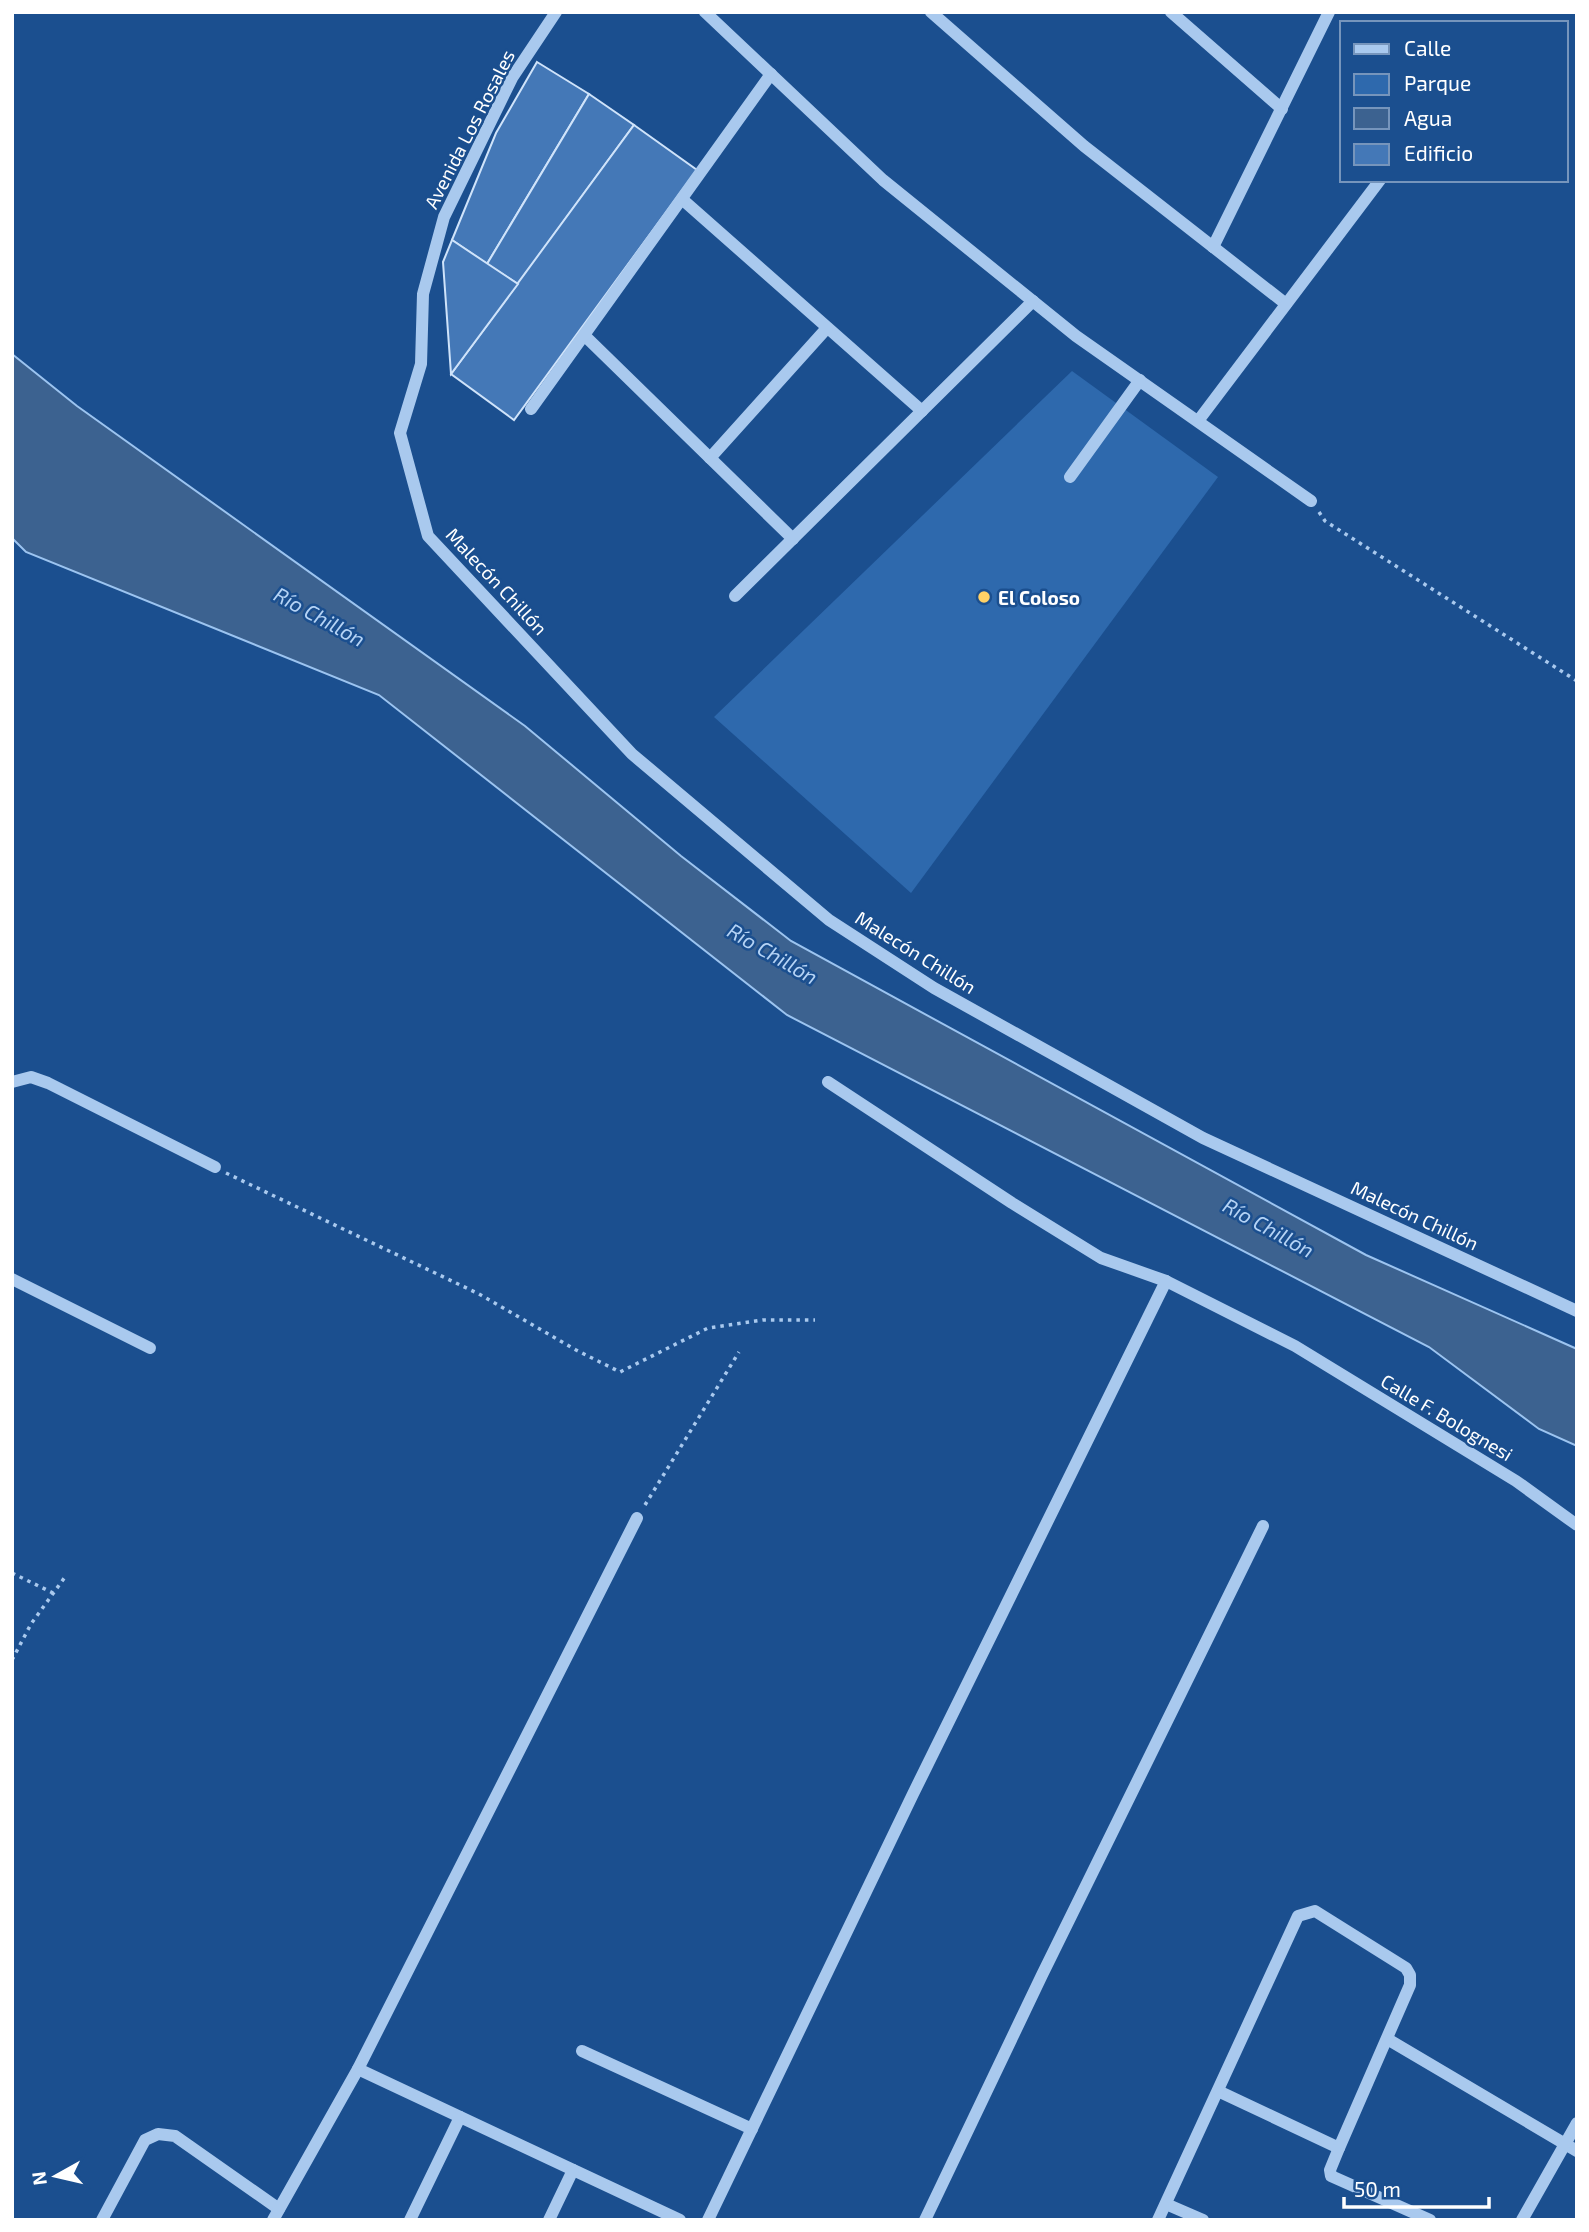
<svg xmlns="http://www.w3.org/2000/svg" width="1589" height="2232" font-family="'Exo 2',sans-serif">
  <rect width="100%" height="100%" fill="#1b4f8f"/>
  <path fill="#2e69ad" d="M1072 371 1218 477 911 893 714 717Z"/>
  <path fill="#3c6290" stroke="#9cc4f0" stroke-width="2" d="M12 354 77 406 525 726 681 856 791 941 1366 1255 1577 1349V1446L1539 1429 1429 1347 787 1015 379 695 26 552 12 538Z"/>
  <g fill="#4478b7" stroke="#cfe3fa" stroke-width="2">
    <path d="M537 62 589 94 487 264 452 240 496 133Z"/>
    <path d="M589 94 634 125 518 284 487 264Z"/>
    <path d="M634 125 697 170 514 420 451 374Z"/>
    <path d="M452 240 518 284 451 374 443 262Z"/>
  </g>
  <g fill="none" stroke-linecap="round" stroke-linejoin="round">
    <g stroke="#a9c9ee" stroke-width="3.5" stroke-dasharray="3.5 5" stroke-linecap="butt">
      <path d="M1319 512 1325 521 1577 681"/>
      <path d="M226 1173 479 1294 576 1350 620 1372 708 1328 763 1320H815"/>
      <path d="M645 1505 739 1352"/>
      <path d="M12 1573 53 1593"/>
      <path d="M12 1660 31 1624 65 1577"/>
    </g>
    <g stroke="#a9c9ee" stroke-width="12">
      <path d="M556 12 512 78 444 217 423 294 421 364 400 433 428 536 632 754 829 920 934 988 1203 1138 1577 1311"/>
      <path d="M705 12 883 180 1076 336 1311 501"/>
      <path d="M931 12 1084 146 1286 304"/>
      <path d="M1171 12 1282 109"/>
      <path d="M683 200 922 411"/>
      <path d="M1213 247 1329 12"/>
      <path d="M585 336 793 539"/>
      <path d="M531 409 771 74"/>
      <path d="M1198 421 1380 180"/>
      <path d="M710 458 827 328"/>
      <path d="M1070 477 1140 380"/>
      <path d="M735 596 1033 301"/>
      <path d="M12 1082 31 1077 48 1083 215 1167"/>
      <path d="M828 1082 1012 1203 1101 1258 1166 1281 1295 1346 1516 1481 1577 1525"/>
      <path d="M12 1279 150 1348"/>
      <path d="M1389 2040 1577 2151"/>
      <path d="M582 2051 752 2129"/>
      <path d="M358 2069 680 2220"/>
      <path d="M1218 2091 1339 2148"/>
      <path d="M1166 2204 1203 2220"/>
      <path d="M102 2220 145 2140 158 2134 175 2136 279 2209"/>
      <path d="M273 2220 358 2069 637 1518"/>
      <path d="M410 2220 460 2117"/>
      <path d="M549 2220 573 2170"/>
      <path d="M708 2220 913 1794 1166 1281"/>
      <path d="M925 2220 1042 1975 1263 1526"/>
      <path d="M1158 2220 1298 1916 1315 1911 1406 1968 1410 1975V1985L1339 2148 1330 2170 1331 2176 1430 2220"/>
      <path d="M1522 2220 1577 2123"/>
    </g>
  </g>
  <circle fill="#ffd166" stroke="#1b4f8f" stroke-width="2.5" cx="984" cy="597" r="7"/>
  <g text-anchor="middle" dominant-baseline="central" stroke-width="5" stroke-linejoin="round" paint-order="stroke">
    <g font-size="19" fill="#fff" stroke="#1b4f8f">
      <text transform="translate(469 129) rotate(-63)">Avenida Los Rosales</text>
      <text transform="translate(497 581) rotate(47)">Malecón Chillón</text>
      <text transform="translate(916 952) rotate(32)">Malecón Chillón</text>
      <text transform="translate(1415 1215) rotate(25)">Malecón Chillón</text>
      <text transform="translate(1447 1417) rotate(31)">Calle F. Bolognesi</text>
    </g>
    <g font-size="19" font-weight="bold" fill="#fff" stroke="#1b4f8f" text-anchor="start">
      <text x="998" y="597">El Coloso</text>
    </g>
    <g font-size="21" font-style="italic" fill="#b5d3f5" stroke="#1b4f8f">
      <text transform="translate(320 616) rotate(29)">Río Chillón</text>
      <text transform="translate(773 953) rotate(30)">Río Chillón</text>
      <text transform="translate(1269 1227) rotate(29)">Río Chillón</text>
    </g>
  </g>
  <rect width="1589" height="2232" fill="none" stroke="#ffffff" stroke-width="28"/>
  <rect x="1340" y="21" width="228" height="161" fill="#1b4f8f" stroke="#7695bc" stroke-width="2"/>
  <rect x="1354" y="44" width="35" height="10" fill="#a9c9ee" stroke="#7695bc" stroke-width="2"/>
  <text x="1404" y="56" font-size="21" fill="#ffffff">Calle</text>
  <rect x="1354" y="74" width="35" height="21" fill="#2e69ad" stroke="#7695bc" stroke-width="2"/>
  <text x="1404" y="91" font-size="21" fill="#ffffff">Parque</text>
  <rect x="1354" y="108" width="35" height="21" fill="#3c6290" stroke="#7695bc" stroke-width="2"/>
  <text x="1404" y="126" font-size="21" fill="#ffffff">Agua</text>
  <rect x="1354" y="144" width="35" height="21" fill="#4478b7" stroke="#7695bc" stroke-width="2"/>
  <text x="1404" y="161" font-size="21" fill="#ffffff">Edificio</text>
  <g transform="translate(56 2176) rotate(262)" stroke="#1b4f8f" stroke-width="5" paint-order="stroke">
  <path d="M0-5L12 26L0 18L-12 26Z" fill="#ffffff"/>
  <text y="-10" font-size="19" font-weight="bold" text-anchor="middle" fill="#ffffff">N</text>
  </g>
  <path d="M1344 2197v10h145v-10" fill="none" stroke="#ffffff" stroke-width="3.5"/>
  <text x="1354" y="2197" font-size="21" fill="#ffffff" stroke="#1b4f8f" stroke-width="5" paint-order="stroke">50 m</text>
</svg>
